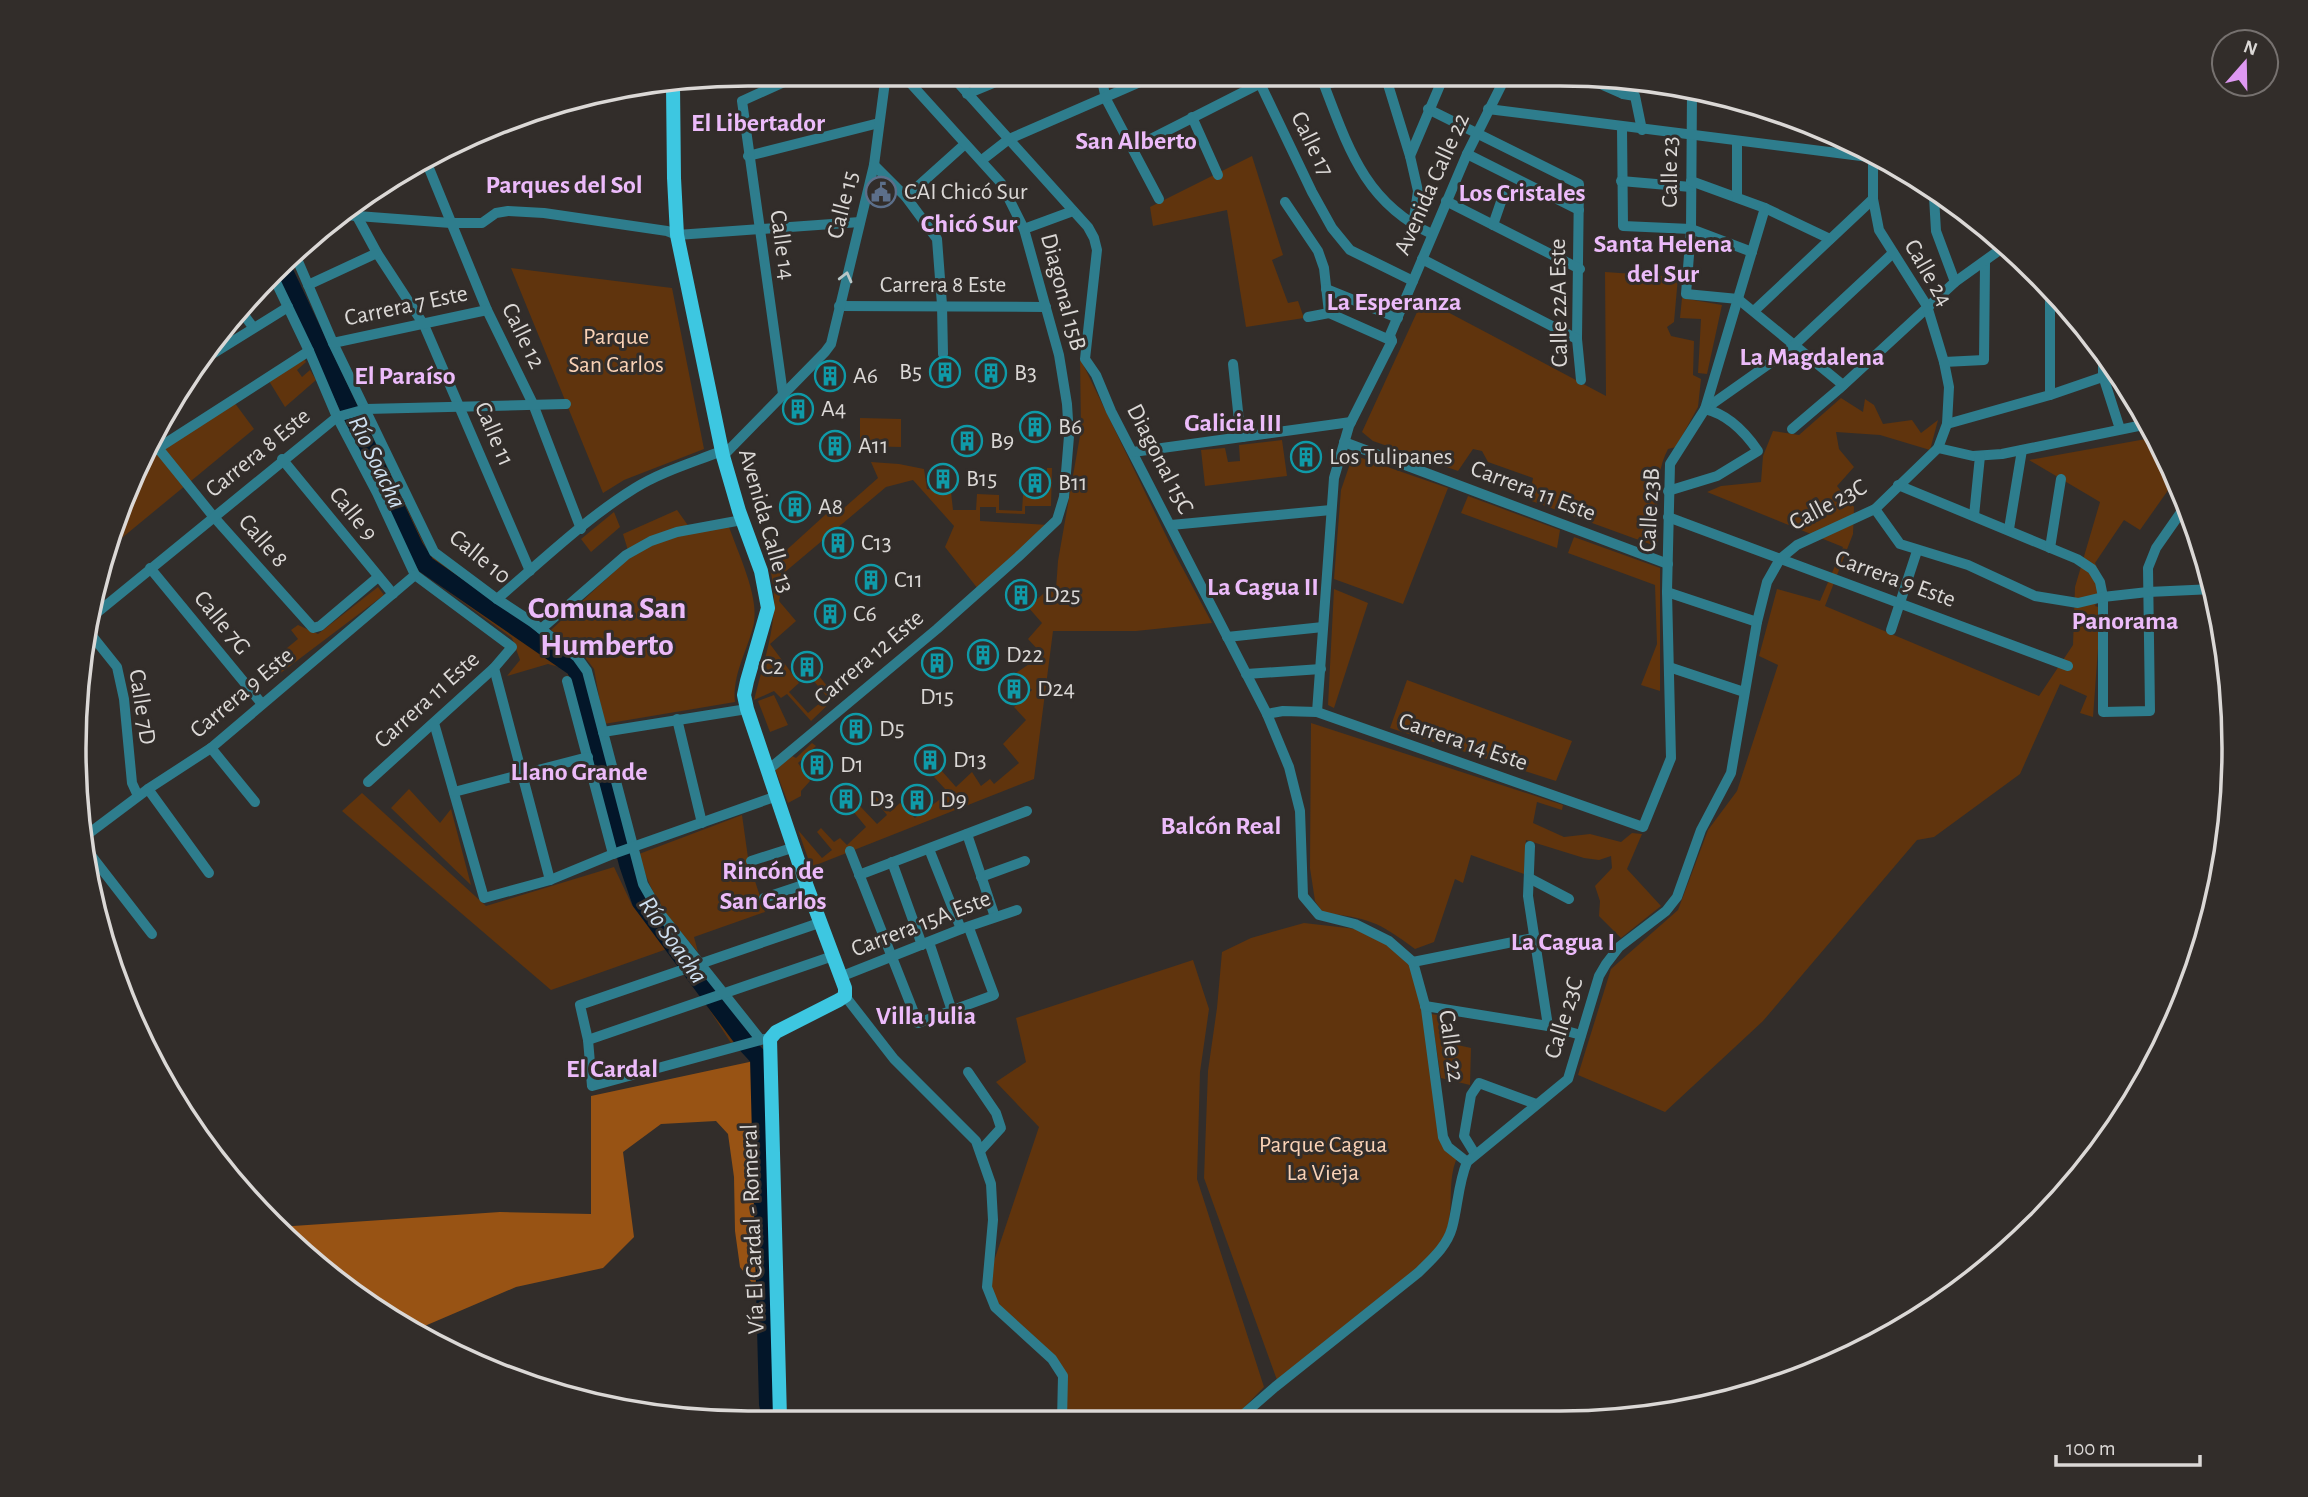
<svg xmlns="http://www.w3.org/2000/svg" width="2308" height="1497" font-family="'Alegreya Sans',sans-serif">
  <rect width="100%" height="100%" fill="#322d2a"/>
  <g fill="#60340d">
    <path d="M1252 156 1283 255 1272 260 1288 303 1298 301 1304 318 1246 327 1227 210 1153 226 1150 207Z"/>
    <path d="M290 265 428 553 570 659 581 673 629 849 658 916 720 1000 750 1035 731 1043 670 949 635 905 616 852 566 669 548 664 507 676 520 660 512 638 419 570 279 276Z"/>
    <path d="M511 268 672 288 704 449 624 480 603 493Z"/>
    <path d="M1605 272 1678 277 1674 322 1667 327 1671 336 1694 341 1693 375 1701 379 1698 407 1676 447 1668 449C1653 477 1658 516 1658 547L1529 500 1533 478 1488 462 1482 451 1473 449 1458 471 1373 441 1362 432 1423 299 1606 396Z"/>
    <path d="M1682 298 1722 305 1707 374 1698 373 1701 319 1680 318Z"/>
    <path d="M303 357 306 362 297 370 302 377 310 370 316 380 285 407 269 381Z"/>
    <path d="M1080 358 1175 554 1212 623 1136 631H1053L1034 779 811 867 798 830 822 858 832 850 817 832 821 828 834 842 840 838 847 845 866 827 852 810 859 805 877 824 887 815 870 794 872 792 890 812 900 803 915 818 943 797 941 795 946 790 934 777 941 770 956 787 972 772 981 786 990 779 994 784 1019 763 1003 744 1026 720 1014 707 1032 690 1016 673 1038 658 1040 652 1028 639 1042 623 1028 607 1050 588 1056 589 1058 561 1081 430Z"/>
    <path d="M1841 398 1863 412 1865 399 1874 405 1883 424 1912 420 1921 433 1938 420 1930 450 1880 435 1836 432 1839 449 1854 467 1837 486 1854 507 1853 534 1825 606 2039 696 2073 645 2075 587 2100 502 2029 460 2157 437 2165 450 2176 479 2140 530 2124 520 2095 563 2105 584 2095 606 2101 608 2093 717 2080 713 2087 696 2060 684 2020 774 1934 837 1917 840 1763 1021 1665 1112 1578 1075 1611 969 1678 910 1708 830 1737 791 1778 665 1759 656 1777 589 1820 601 1843 547 1707 492 1721 486 1761 482 1763 456 1773 431 1799 435Z"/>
    <path d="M234 402 254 429 106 551 109 531 152 452Z"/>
    <path d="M860 418 901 419V447L860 446Z"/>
    <path d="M1282 440 1287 476 1205 486 1201 450 1225 448 1228 462 1240 461 1239 445Z"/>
    <path d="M1353 455 1448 488 1403 604 1334 579 1341 490Z"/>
    <path d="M871 462 899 464 924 469 927 489 951 492 953 510H976L977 494 999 495V510L1022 511 1023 495H1046L1047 468H1052L1051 506H1025V514L996 513V507H980V521L1048 525 978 589 945 547 954 526 913 480 886 487 785 572 779 601 796 621 770 644 799 683 789 692 808 713 827 697 813 680 819 676 836 697 811 721 787 694 781 698 774 691 754 700C765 655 783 611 769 566L836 505 844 508 878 478Z"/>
    <path d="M1468 496 1560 530 1557 548 1461 513Z"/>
    <path d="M677 510 692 531 728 524C737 551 759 595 754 623 748 650 732 674 735 702L604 724 594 669 584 656 551 630 630 557 623 534Z"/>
    <path d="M614 512 620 527 591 552 581 539Z"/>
    <path d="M1574 537 1660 568V691L1641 685 1657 644 1655 585 1568 553Z"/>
    <path d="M378 587 384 595 278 675 270 662 298 639 291 630 298 625 318 634Z"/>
    <path d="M1334 589 1368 603 1334 708 1328 705Z"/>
    <path d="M1407 680 1572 741 1556 781 1390 728Z"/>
    <path d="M774 695 788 725 770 732 758 701Z"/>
    <path d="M1311 723 1563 805 1562 810 1537 802 1533 823 1564 837 1590 834 1621 842 1632 833 1642 834 1627 869 1661 906 1621 938 1599 916 1600 901 1595 886 1612 868 1611 856 1599 860 1584 858 1526 840 1524 874 1471 855 1463 883 1455 879 1434 942 1415 949C1377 921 1369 918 1323 913L1315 901 1310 868Z"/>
    <path d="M812 743 816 746 798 763 810 781 801 791V796L788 803 775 769 792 756 796 758Z"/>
    <path d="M409 789 440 823 451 809 471 885 391 808Z"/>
    <path d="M362 793 486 906 614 867 632 905 667 949 551 990 342 811Z"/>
    <path d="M742 815 751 879 755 881 765 912 694 937 698 952C667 916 652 900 639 854Z"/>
    <path d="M1304 923 1356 929 1390 946 1409 963 1424 1010 1441 1137 1457 1158C1447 1180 1454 1207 1447 1229 1442 1245 1429 1256 1417 1268L1277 1380 1204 1178 1208 1071 1217 1008 1222 952 1251 938Z"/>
    <path d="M1193 960 1209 1009 1200 1072 1197 1179 1264 1387 1232 1420H1060L1062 1377 985 1288 1039 1127 996 1082 1026 1062 1016 1018Z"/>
    <path d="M1431 1014 1445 1016 1444 1042 1471 1048 1470 1085 1441 1078Z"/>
  </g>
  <path fill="#985314" d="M754 1061 766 1301 740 1267 735 1231 734 1177 728 1134 716 1121 661 1124 623 1152 634 1237 603 1268 516 1287 420 1328 304 1256 278 1227 500 1212 591 1214V1096Z"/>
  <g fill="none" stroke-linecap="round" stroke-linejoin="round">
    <path stroke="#031629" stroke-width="18" d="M284 271 415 548 426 565 574 667 578 674 628 864 641 902 747 1045 759 1058 768 1404 771 1418"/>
    <g stroke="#2e7d8d" stroke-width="10">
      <path d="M951 75 1088 227 1094 238 1097 250 1085 359 1096 375 1111 411 1267 714 1289 767 1300 811 1303 896 1319 915 1355 924 1389 941 1413 962"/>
      <path d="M1101 76 1106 99 1159 199"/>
      <path d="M1257 77 1312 192 1332 228 1350 250 1413 281"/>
      <path d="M1321 77C1347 144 1363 202 1432 234"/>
      <path d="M1386 78 1410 156 1418 191 1413 226"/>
      <path d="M1589 79 1623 94 1635 96 1642 130"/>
      <path d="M1324 85 1351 77"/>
      <path d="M1692 91 1691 229 1686 294 1738 299 1843 385"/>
      <path d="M967 94 1013 75"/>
      <path d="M1623 94V79"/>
      <path d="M1428 109 1579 184 1577 339 1581 380"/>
      <path d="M1488 109 1869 157"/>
      <path d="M1192 117 1218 175"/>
      <path d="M1622 128 1623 226 1691 229 1752 252"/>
      <path d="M1133 148 1273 77"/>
      <path d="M1467 154 1579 210"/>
      <path d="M748 156 879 123"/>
      <path d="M1410 156 1443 78"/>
      <path d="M982 160 1009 139 1154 76"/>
      <path d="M426 161 487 310 533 404 581 529"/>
      <path d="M874 165 906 197 937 239 942 305 943 354"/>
      <path d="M1621 181 1691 187"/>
      <path d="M1691 181 1765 208 1830 239"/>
      <path d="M906 197 965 144"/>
      <path d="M1737 197V141"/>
      <path d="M1934 197 1936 231 1955 282"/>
      <path d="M1446 201 1580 269"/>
      <path d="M1285 202 1318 251 1324 268 1329 313"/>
      <path d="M352 207 377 253 424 325 530 571"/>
      <path d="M344 215 451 223H482L496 213 508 211 544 213 667 231 677 235 860 222"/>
      <path d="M1493 225 1503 196"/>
      <path d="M1024 229 1073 211"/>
      <path d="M297 259 333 343 434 552 497 599 532 622 577 657 587 671 643 884 659 912 760 1039"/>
      <path d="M1422 259 1577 339"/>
      <path d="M275 280 309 351 337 417 377 493 415 575 512 647 494 668 368 782"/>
      <path d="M308 285 377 253"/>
      <path d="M1326 289 1398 318"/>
      <path d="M839 306 1046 307"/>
      <path d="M241 311 253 327"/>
      <path d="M1754 311 1873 199"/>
      <path d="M1329 313 1392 341"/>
      <path d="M1308 317 1329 313"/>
      <path d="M333 343 487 310"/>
      <path d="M2103 351V376L2120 429"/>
      <path d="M201 361 288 307"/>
      <path d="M1944 362 1984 360 1985 263"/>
      <path d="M1233 364 1240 430 1243 437"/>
      <path d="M783 394 742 101 802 74"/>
      <path d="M2050 395V290"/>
      <path d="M1705 409 1790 349 1893 253"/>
      <path d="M1947 424 2050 395 2117 372"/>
      <path d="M1792 429 1839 389 1955 282 2008 244"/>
      <path d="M1344 442 1668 564"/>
      <path d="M158 448 213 516 313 628 320 626 378 577"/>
      <path d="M1938 448 1973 456 2002 454 2148 424"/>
      <path d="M152 452 309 351"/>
      <path d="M1133 452 1351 422"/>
      <path d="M282 459 393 594"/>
      <path d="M1898 485 2077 559 2092 569 2100 582 2103 597V712L2150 711 2148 568 2156 548 2186 505"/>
      <path d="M1668 491 1717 476 1758 451C1745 432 1727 414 1705 409"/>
      <path d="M1875 509 1900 544 1968 565 2035 596 2078 603 2103 597 2148 592 2214 589"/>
      <path d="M1974 516 1980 456"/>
      <path d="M1668 517 2068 666"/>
      <path d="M1171 525 1331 510"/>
      <path d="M2009 529 2022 450"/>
      <path d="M2050 548 2061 479"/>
      <path d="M150 568 262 704"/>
      <path d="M1667 592 1757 622"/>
      <path d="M497 599C542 561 585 519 635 488 661 472 691 463 719 452L723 456 825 352 831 344 874 165 886 74"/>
      <path d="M93 616 337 417 366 409 566 404"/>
      <path d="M541 629 626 555 651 541 677 532 742 520"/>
      <path d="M1891 630 1917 551"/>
      <path d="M89 632 117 667 124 699 132 783 138 796"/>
      <path d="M1227 637 1323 627"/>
      <path d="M1669 667 1744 692"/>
      <path d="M494 668 550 880"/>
      <path d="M1246 674 1321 669"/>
      <path d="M567 681 613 854"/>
      <path d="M1317 712 1334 478 1349 426 1392 341 1390 335 1467 154 1505 78"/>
      <path d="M1267 714 1283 711 1317 712 1643 827 1671 758 1667 592 1670 464 1705 409 1765 208"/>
      <path d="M677 719 702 823"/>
      <path d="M434 723 484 898 550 880 613 854 777 796"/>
      <path d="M603 732 747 709"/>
      <path d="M211 748 255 802"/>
      <path d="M768 770 937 629 1018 557 1057 520 1064 497 1069 436 1067 404 1059 355 1024 229 1001 183 903 75"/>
      <path d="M148 789 209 873"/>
      <path d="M454 792 588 757"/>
      <path d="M88 834 148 789 211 748 415 575"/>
      <path d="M967 834 995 917"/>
      <path d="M1530 846 1528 896 1548 1026"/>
      <path d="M929 849 961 929"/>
      <path d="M850 851 918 1023 994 995 969 928"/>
      <path d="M90 854 152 934"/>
      <path d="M751 861 795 847"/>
      <path d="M892 862 922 945"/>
      <path d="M859 875 1027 811"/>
      <path d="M981 877 1025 861"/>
      <path d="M1529 878 1569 899"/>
      <path d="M764 898 806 884"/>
      <path d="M929 942 952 1011"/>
      <path d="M1413 962 1426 1009 1443 1137 1448 1147 1467 1162"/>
      <path d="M1413 962 1533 938"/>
      <path d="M840 977 961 929 1017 910"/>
      <path d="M845 996 894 1059 976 1141 991 1184 993 1220 987 1287 995 1307 1052 1359 1063 1376 1062 1420"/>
      <path d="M1425 1006 1548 1026 1581 1035"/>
      <path d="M764 1039 592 1086 588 1040 580 1005 822 922"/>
      <path d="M588 1040 833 956"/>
      <path d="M968 1072 996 1113 1001 1128 980 1151"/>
      <path d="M1475 1154 1464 1136 1471 1095 1479 1083 1536 1104"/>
      <path d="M1237 1420 1275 1387 1419 1272C1432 1259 1447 1246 1452 1228 1458 1206 1458 1184 1467 1162L1568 1079 1599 976 1606 964 1619 947 1666 911 1677 897 1701 830 1731 773 1757 622 1767 582 1780 559 1797 545 1875 509 1938 448 1947 424 1949 387 1944 362 1927 306 1879 230 1873 199V159"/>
    </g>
    <path stroke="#3dc7e1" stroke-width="14" d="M673 86 674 178 677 235 723 456 739 511 761 571 768 608 747 681 744 695 747 709 806 884 845 988V996L839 1000 776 1032 770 1039 780 1418"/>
  </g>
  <defs><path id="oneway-chevron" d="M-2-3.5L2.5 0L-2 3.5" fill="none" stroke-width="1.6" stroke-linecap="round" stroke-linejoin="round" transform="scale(1.75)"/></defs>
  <use stroke="#b8c6c7" href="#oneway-chevron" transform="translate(846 277) rotate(-76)"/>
  <defs>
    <g id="civic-ring" transform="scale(1.575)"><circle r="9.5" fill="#322d2a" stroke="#5c6f8a" stroke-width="1.5"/><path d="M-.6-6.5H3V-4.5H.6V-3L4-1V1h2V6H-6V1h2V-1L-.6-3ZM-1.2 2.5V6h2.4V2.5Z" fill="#5c6f8a"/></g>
    <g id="building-ring" transform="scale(1.575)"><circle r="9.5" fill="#322d2a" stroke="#0f9aa8" stroke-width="1.5"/><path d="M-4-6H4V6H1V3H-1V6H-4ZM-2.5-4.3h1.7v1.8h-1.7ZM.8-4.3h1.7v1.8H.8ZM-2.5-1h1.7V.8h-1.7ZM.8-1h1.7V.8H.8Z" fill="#0f9aa8"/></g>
  </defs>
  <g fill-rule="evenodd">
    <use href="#civic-ring" x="881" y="192"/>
    <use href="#building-ring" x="945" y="372"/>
    <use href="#building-ring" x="991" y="373"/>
    <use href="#building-ring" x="830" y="376"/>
    <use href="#building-ring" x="798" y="409"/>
    <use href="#building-ring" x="1035" y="427"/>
    <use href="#building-ring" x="967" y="441"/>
    <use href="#building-ring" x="835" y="446"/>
    <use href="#building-ring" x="1306" y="457"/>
    <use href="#building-ring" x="943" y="479"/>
    <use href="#building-ring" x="1035" y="483"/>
    <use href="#building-ring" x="795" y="507"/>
    <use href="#building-ring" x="838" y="543"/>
    <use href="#building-ring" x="871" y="580"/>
    <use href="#building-ring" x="1021" y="595"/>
    <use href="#building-ring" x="830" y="614"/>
    <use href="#building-ring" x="983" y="655"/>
    <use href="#building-ring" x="937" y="663"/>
    <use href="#building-ring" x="807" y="667"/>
    <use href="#building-ring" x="1014" y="689"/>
    <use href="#building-ring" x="856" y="729"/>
    <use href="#building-ring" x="930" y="760"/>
    <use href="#building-ring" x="817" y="765"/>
    <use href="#building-ring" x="846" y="799"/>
    <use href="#building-ring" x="917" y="800"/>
  </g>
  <g text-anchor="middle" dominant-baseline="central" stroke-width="6" stroke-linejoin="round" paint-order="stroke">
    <g font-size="24" fill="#dbd8d6" stroke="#322d2a">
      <text transform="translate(1312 144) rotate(64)">Calle 17</text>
      <text transform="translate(1670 172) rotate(-90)">Calle 23</text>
      <text transform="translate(1432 184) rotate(-66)">Avenida Calle 22</text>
      <text transform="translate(843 205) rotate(-76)">Calle 15</text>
      <text transform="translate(782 245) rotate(82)">Calle 14</text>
      <text transform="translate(1928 273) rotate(60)">Calle 24</text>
      <text x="943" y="285">Carrera 8 Este</text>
      <text transform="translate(1063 292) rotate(75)">Diagonal 15B</text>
      <text transform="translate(1559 303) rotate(-91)">Calle 22A Este</text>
      <text transform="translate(406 306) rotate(-12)">Carrera 7 Este</text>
      <text transform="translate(523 336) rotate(64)">Calle 12</text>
      <text transform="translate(494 434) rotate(67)">Calle 11</text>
      <text transform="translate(258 453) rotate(-39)">Carrera 8 Este</text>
      <text transform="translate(1160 459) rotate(63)">Diagonal 15C</text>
      <text transform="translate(1533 491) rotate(21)">Carrera 11 Este</text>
      <text transform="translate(1828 505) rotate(-28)">Calle 23C</text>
      <text transform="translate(1650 510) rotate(-87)">Calle 23B</text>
      <text transform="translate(353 514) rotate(51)">Calle 9</text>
      <text transform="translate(766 521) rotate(74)">Avenida Calle 13</text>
      <text transform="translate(263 541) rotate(49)">Calle 8</text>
      <text transform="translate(480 557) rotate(39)">Calle 10</text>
      <text transform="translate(1895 579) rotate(20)">Carrera 9 Este</text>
      <text transform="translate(222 623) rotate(51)">Calle 7G</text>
      <text transform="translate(869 658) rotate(-40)">Carrera 12 Este</text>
      <text transform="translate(242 693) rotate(-40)">Carrera 9 Este</text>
      <text transform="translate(427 700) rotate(-42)">Carrera 11 Este</text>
      <text transform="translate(142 707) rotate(81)">Calle 7D</text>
      <text transform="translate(1463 742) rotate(19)">Carrera 14 Este</text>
      <text transform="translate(921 924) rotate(-21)">Carrera 15A Este</text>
      <text transform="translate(1564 1018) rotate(-73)">Calle 23C</text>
      <text transform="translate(1451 1046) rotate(82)">Calle 22</text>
      <text transform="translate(753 1229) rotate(-92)">Vía El Cardal - Romeral</text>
    </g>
    <g font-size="24" fill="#dbd8d6" stroke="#322d2a" text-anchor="start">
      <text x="904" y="192">CAI Chicó Sur</text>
      <text x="922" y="372" text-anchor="end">B5</text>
      <text x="1014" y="373">B3</text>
      <text x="853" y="376">A6</text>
      <text x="821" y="409">A4</text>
      <text x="1058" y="427">B6</text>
      <text x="990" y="441">B9</text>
      <text x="858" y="446">A11</text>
      <text x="1329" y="457">Los Tulipanes</text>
      <text x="966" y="479">B15</text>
      <text x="1058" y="483">B11</text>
      <text x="818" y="507">A8</text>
      <text x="861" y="543">C13</text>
      <text x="894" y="580">C11</text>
      <text x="1044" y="595">D25</text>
      <text x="853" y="614">C6</text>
      <text x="1006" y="655">D22</text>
      <text x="784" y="667" text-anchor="end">C2</text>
      <text x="1037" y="689">D24</text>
      <text x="937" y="697" text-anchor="middle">D15</text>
      <text x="879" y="729">D5</text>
      <text x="953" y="760">D13</text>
      <text x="840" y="765">D1</text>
      <text x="869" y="799">D3</text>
      <text x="940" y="800">D9</text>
    </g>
    <g font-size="24" fill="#fad2b6" stroke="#322d2a">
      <text x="616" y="337">Parque<tspan x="616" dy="28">San Carlos</tspan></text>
      <text x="1323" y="1145">Parque Cagua<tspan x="1323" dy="28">La Vieja</tspan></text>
    </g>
    <g font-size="26" font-weight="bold" fill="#ecbbfa" stroke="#322d2a">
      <text x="758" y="123">El Libertador</text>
      <text x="1136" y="141">San Alberto</text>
      <text x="564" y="185">Parques del Sol</text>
      <text x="1522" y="193">Los Cristales</text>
      <text x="969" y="224">Chicó Sur</text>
      <text x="1663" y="244">Santa Helena<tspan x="1663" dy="30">del Sur</tspan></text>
      <text x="1394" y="302">La Esperanza</text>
      <text x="1812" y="357">La Magdalena</text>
      <text x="405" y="376">El Paraíso</text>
      <text x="1233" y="423">Galicia III</text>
      <text x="1263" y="587">La Cagua II</text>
      <text x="2125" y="621">Panorama</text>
      <text x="579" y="772">Llano Grande</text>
      <text x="1221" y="826">Balcón Real</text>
      <text x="773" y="871">Rincón de<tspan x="773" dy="30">San Carlos</tspan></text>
      <text x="1563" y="942">La Cagua I</text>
      <text x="926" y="1016">Villa Julia</text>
      <text x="612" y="1069">El Cardal</text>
    </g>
    <g font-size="26" font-style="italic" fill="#cedff0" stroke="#322d2a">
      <text transform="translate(377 462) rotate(64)">Río Soacha</text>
      <text transform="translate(673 940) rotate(55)">Río Soacha</text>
    </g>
    <g font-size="32" font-weight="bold" fill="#ecbbfa" stroke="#322d2a">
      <text x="607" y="608">Comuna San<tspan x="607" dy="37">Humberto</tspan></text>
    </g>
  </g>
  <path d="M0 0H2308V1497H0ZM748 86H1560A662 662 0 0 1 2222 748V749A662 662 0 0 1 1560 1411H748A662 662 0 0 1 86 749V748A662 662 0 0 1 748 86Z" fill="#322d2a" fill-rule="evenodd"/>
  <path fill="none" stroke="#dbd8d6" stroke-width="3.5" d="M748 86H1560A662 662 0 0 1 2222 748V749A662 662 0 0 1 1560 1411H748A662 662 0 0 1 86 749V748A662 662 0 0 1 748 86Z"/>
  <g transform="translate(2245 63) rotate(20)"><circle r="33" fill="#322d2a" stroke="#76716f" stroke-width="2"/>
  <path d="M0-5L12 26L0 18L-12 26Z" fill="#de98f2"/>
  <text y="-10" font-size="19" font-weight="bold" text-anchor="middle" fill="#dbd8d6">N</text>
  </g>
  <path d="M2056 1455v10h144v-10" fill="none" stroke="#dbd8d6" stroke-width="3.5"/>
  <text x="2066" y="1455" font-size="21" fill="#dbd8d6" stroke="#322d2a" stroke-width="5" paint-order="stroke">100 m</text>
</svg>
